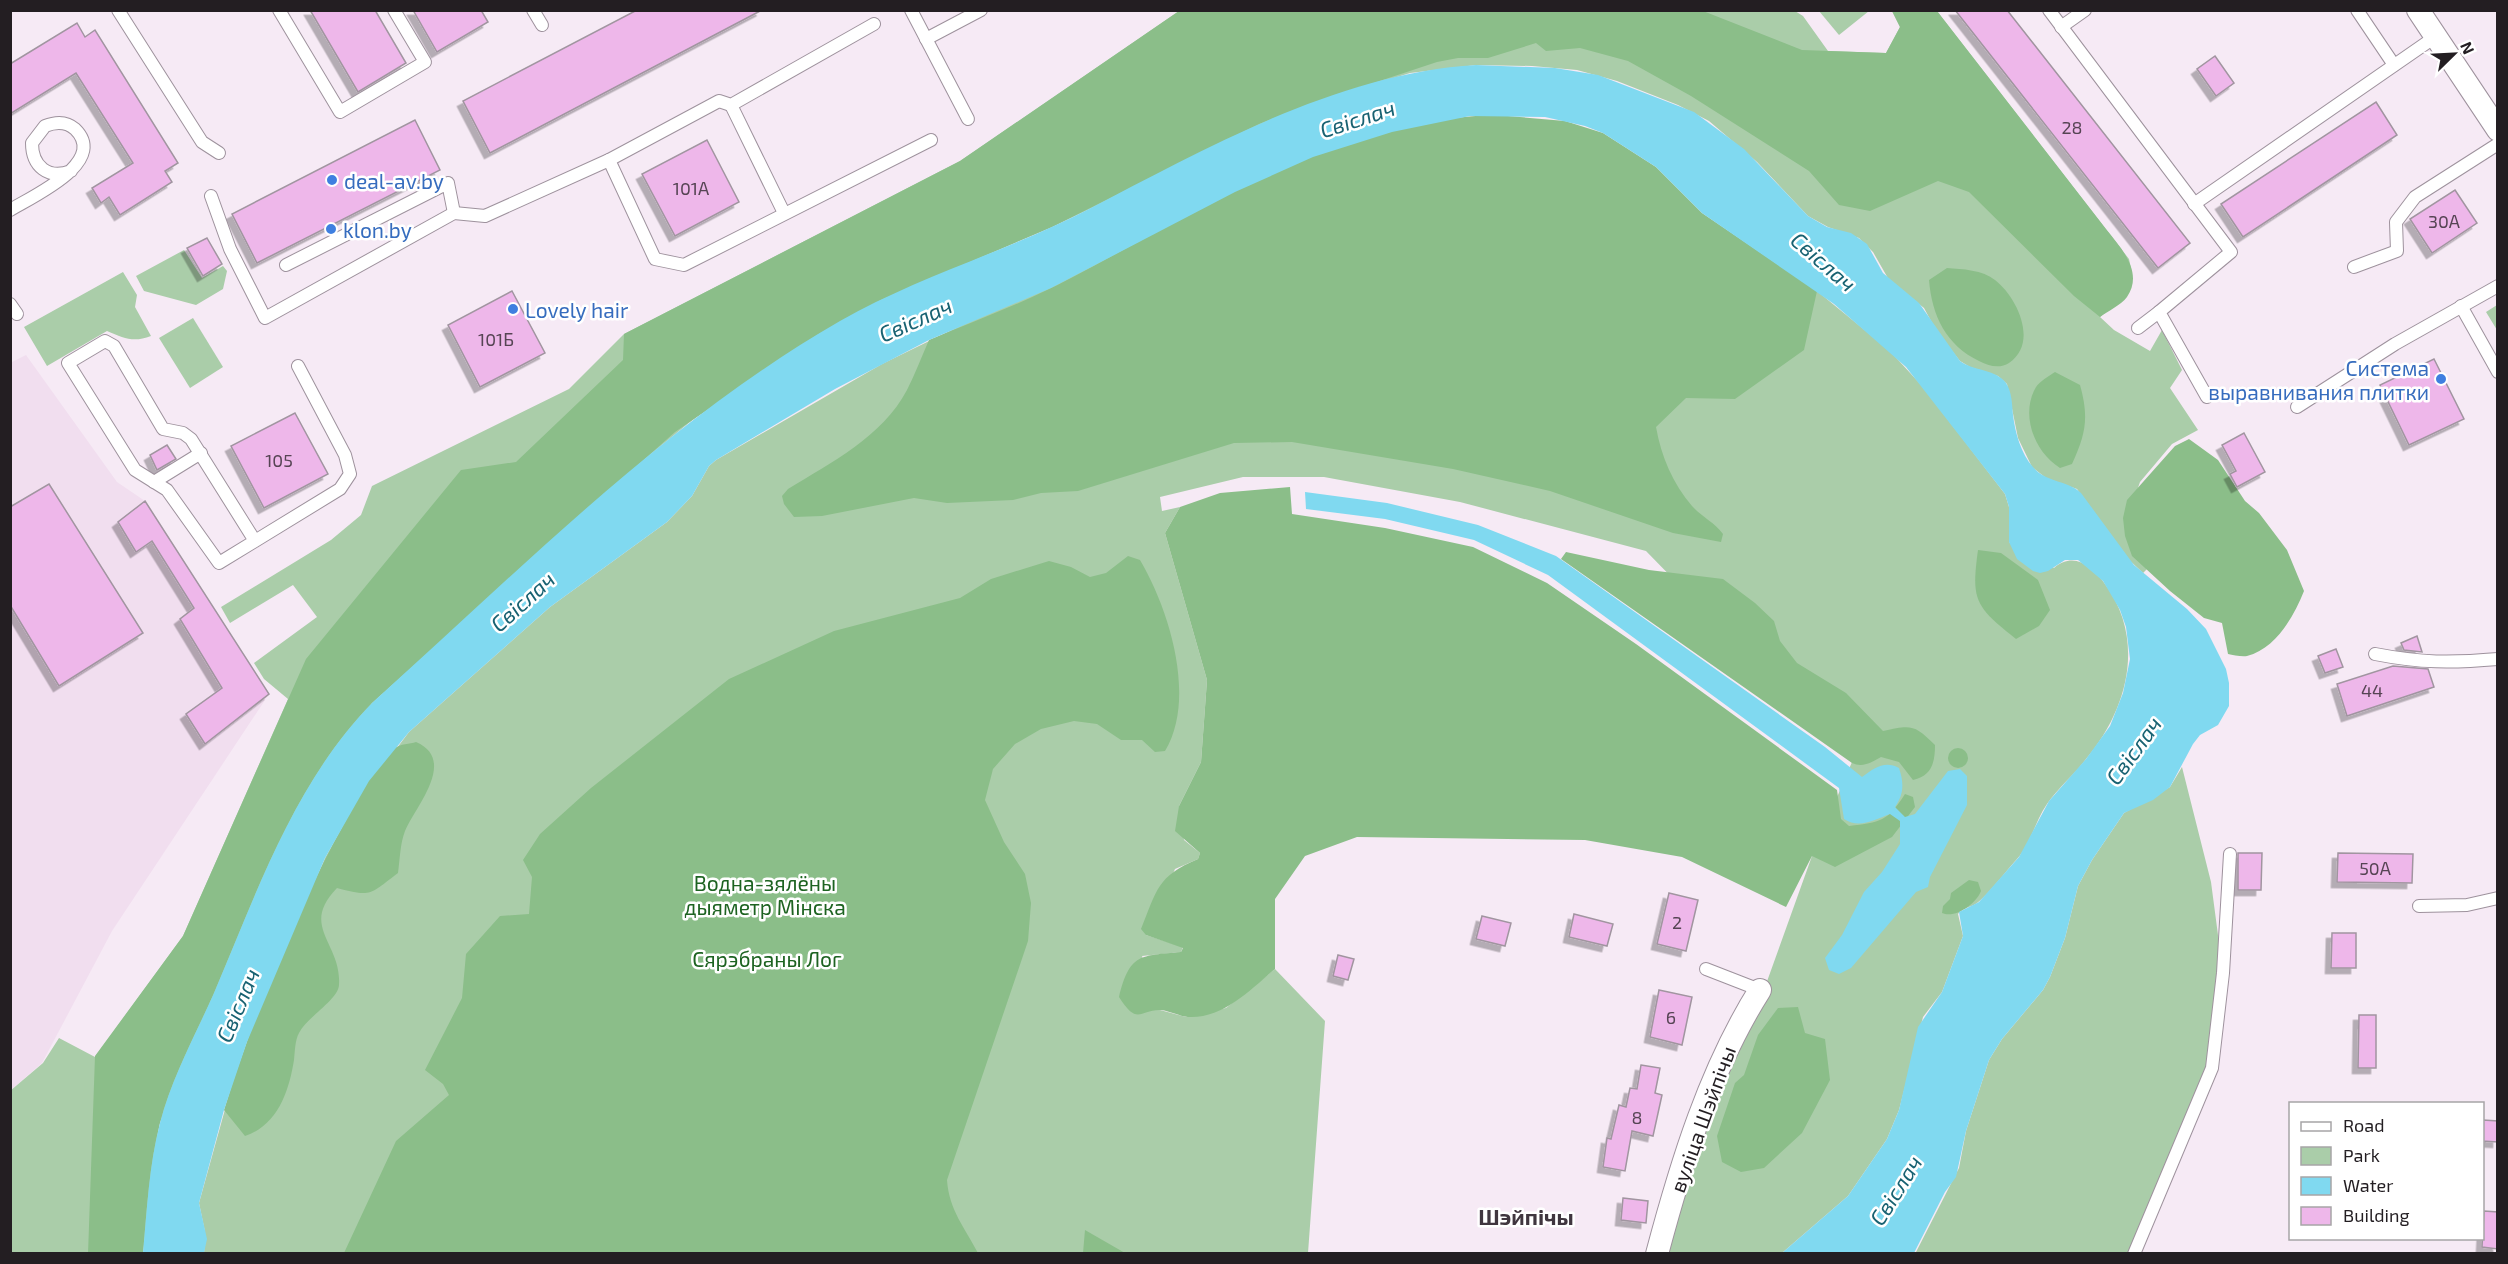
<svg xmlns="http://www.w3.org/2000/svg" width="2508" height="1264" font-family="'Exo 2',sans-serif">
  <defs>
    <filter id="shadow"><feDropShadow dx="-5.5" dy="5.5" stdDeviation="0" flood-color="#0004"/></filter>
  </defs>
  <rect width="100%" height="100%" fill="#f6eaf5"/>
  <path fill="#f1deef" d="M26 355 117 482 145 501 269 694 112 931 42 1063 11 1090 10 363Z"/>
  <g fill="#aacda9">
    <path d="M1179 11H1795L1803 16 1828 51 1886 53 1900 27 1892 11H1937L2129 259C2138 297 2125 296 2100 317L2114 330 2150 351 2162 330 2182 370 2170 388 2198 430 2172 444 2140 482 2131 508 2148 568 2143 573 2126 557 2077 489 2046 478 2032 467 2018 438 2007 384 1998 376 1970 367 1960 361 1937 332 1924 308 1889 280 1873 252 1859 238 1828 227 1808 216 1757 162 1709 121 1678 105 1617 81 1577 70 1532 66 1476 65 1410 73 1307 105 1052 227 881 300 696 417 634 468 372 703 159 1124 143 1253H11L10 1091 43 1063 59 1038 95 1057 183 936 288 699 264 679 254 663 317 617 293 585 230 623 221 607 331 540 361 515 372 486 569 389 624 334 960 161Z"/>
    <path d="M1819 11H1869L1839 35Z"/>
    <path d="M1235 192 1720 226 1817 291 1889 350 1923 387 2005 494 2009 507V542L2054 568C2074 551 2092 566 2105 584 2146 640 2128 709 2086 759 2074 775 2058 788 2047 804 2035 821 2031 844 2017 859 2007 870 1987 896 1977 903 1971 908 1962 907 1958 914L1963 936 1942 992 1923 1017 1899 1110 1887 1139 1848 1196 1782 1253H1664L1707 1117 1751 1026 1812 856 1852 762 1646 551 1460 502 1324 477H1243L1160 497 1162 511 1180 507 1165 533 1207 680 1201 762 1179 806 1184 840 1200 853 1198 859 1175 869 1146 935 1183 947 1181 952 1142 956 1160 1010 1186 1017 1226 1008 1275 969 1325 1021 1308 1253 204 1254 205 1232 199 1203 234 1077 325 858 357 801 409 732 550 607 667 522 692 496 709 466 716 460 882 364Z"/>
    <path d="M184 250 202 278 223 266 227 271 223 289 196 305 144 291 136 276Z"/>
    <path d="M123 272 137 295 135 307 151 336C133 343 124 338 107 331L47 366 24 327Z"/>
    <path d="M2497 305V304V330L2486 312Z"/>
    <path d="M193 318 223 367 190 388 159 338Z"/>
    <path d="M2182 767 2211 882 2223 973 2212 1068 2134 1253 1915 1254 1959 1168 1966 1131 1989 1060 2002 1039 2043 990 2050 977 2065 938 2078 886 2092 860 2124 813 2170 787Z"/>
  </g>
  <g fill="#8bbe89">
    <path d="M1179 11H1703L1802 50 1886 53 1900 27 1892 11H1937L2106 229C2121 248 2144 272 2127 297 2121 305 2108 311 2100 317L2074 296 1969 192 1938 181 1870 211 1839 205 1809 171 1691 96 1628 61 1580 48 1546 51 1536 43 1488 58H1458L1437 62 1307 105 1259 124 1052 227 881 300 817 335 675 432 372 703C294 783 257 892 214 993 195 1036 172 1077 160 1123 149 1165 147 1210 143 1253L88 1254 95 1056 183 936 306 659 461 470 516 462 623 360 624 334 960 161Z"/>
    <path d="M1496 115 1565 121 1603 133 1656 167 1702 213 1817 291 1804 350 1735 399 1686 398 1656 427C1661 456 1673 484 1692 506 1702 517 1714 522 1723 534L1721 542 1673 533 1550 491 1453 469 1292 442 1234 443 1078 491 1041 493 1013 500 947 503 914 498 822 516 794 517 784 504 782 496 788 489C832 462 882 437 907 390 915 374 922 356 929 340 977 320 1026 302 1071 278 1202 209 1344 118 1496 115Z"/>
    <path d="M1947 268C1962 269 1983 270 1995 280 2017 297 2039 343 2009 363 2000 369 1988 366 1979 361 1946 345 1932 316 1929 280Z"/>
    <path d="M2055 372 2080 385C2089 417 2086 434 2072 464L2060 468C2034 452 2020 414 2036 387 2040 381 2049 376 2055 372Z"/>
    <path d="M2189 439 2218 460 2245 501 2259 513 2287 550 2304 591C2294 616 2276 649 2247 656 2242 657 2233 655 2228 654L2222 623 2204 618 2170 591 2132 556 2125 536 2123 518 2127 500 2175 446Z"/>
    <path d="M1290 487 1292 514 1385 528 1473 547 1547 583 1636 644 1837 790 1841 819 1849 826C1881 822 1887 822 1905 794L1913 797 1915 807 1892 837 1835 867 1812 856 1786 907 1682 857 1585 840 1357 837 1305 856 1275 899V969C1250 990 1223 1019 1188 1017 1179 1016 1170 1011 1161 1010 1140 1009 1138 1027 1119 997 1130 953 1140 956 1181 952L1183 948 1146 935 1141 929C1157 890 1157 876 1198 859L1200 853 1175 831 1179 806 1201 762 1207 680 1165 533 1180 507 1220 493Z"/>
    <path d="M1978 550 2001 553 2038 580 2050 610 2039 626 2016 639C1975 606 1971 601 1978 550Z"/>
    <path d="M1566 552 1649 570 1723 579 1755 603 1774 621 1780 641 1797 663 1846 693 1883 731C1911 725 1914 724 1935 745 1935 762 1932 776 1913 780L1899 762 1881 757C1872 762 1863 768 1852 763L1561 559Z"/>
    <path d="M1128 556 1140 560C1169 609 1197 698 1165 751L1155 752 1142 740H1121L1097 724 1074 721 1041 729 1015 744 993 769 985 800 1004 842 1025 874 1031 903 1028 941 947 1180C949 1210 965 1228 978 1253H344L396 1141 449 1095 443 1084 425 1070 462 998 466 954 500 916 529 914 532 877 523 860 540 834 591 788 729 679 834 631 960 598 991 579 1049 561 1071 567 1090 577 1106 573Z"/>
    <path d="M416 742C458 760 415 807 405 831 400 844 400 859 398 873 369 895 372 897 337 888 299 927 342 943 339 985 338 1000 307 1017 299 1033 295 1040 295 1051 294 1060 289 1091 278 1125 245 1136L224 1110C255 1010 296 911 346 820 359 796 373 765 395 748 400 744 410 744 416 742Z"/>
    <circle cx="1958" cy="758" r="10"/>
    <path d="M1969 880 1978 882 1981 891C1976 904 1955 919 1942 913L1943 906 1950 899 1951 893Z"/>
    <path d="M1798 1007 1805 1033 1825 1039 1830 1080 1802 1133 1764 1168 1741 1172 1722 1162 1717 1136 1735 1083 1744 1075 1758 1035 1778 1008Z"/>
    <path d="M1085 1230 1125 1253H1083Z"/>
  </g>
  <g fill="#80d9f0">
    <path d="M1476 65 1555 68 1598 75 1694 112 1744 149 1808 216 1827 227 1851 233 1867 244 1883 273 1919 303 1960 361C1973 371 1996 369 2006 383 2012 392 2012 404 2013 415 2015 432 2021 454 2033 467 2046 483 2068 480 2081 493L2134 565 2187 609 2206 629 2226 669 2229 683V706L2218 725 2200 735 2193 744 2170 787 2153 800 2124 813 2092 860 2078 886 2065 938 2050 977 2043 990 2002 1039 1989 1060 1966 1131 1956 1177 1945 1192 1914 1253H1782L1848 1196 1887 1139 1899 1110 1918 1027 1942 992 1963 936 1959 912 1979 902 2019 857 2049 801 2086 759 2110 726 2123 693 2130 659 2126 627 2120 610 2103 581 2078 560H2065L2048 571 2040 573 2033 571 2017 559 2009 542V507L2005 494 1906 367 1834 304 1702 213 1656 167 1603 133 1585 126 1545 117 1470 116 1392 132 1313 157 1235 192 1051 288 929 340 835 389 716 460 709 466 692 496 667 522 550 607 409 732 369 781 325 858 247 1042 224 1110 199 1203 207 1239 204 1253H143C147 1210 149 1165 160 1123 172 1077 195 1036 214 993 257 892 294 783 372 703 521 569 665 422 840 321 919 276 1008 251 1089 209 1208 147 1340 73 1476 65Z"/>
    <path d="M1305 492 1387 503 1478 525 1556 556 1825 747 1862 777C1874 768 1885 760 1899 768 1904 783 1904 794 1895 807L1905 817 1915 814 1948 771 1960 769 1967 776V805L1930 877 1928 887 1916 892 1851 968 1839 974 1829 970 1825 958 1842 935 1864 892 1882 872 1900 844V821L1890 814C1874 820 1859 829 1844 819L1839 788 1548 575 1474 540 1385 519 1306 509Z"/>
  </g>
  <g fill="#eeb7ea" stroke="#a195a0" stroke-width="1.5" filter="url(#shadow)">
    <path d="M310 10H375L406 63 358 92Z"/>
    <path d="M413 10H481L488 22 437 52Z"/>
    <path d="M637 10H762L490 153 463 101Z"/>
    <path d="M1955 10H2007L2190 243 2158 268Z"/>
    <path d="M77 23 85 37 95 30 178 163 165 171 172 182 120 215 109 197 101 203 92 188 133 163 76 73 10 114V64Z"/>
    <path d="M2215 56 2234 83 2216 96 2197 69Z"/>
    <path d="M2376 102 2397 135 2243 237 2221 204Z"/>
    <path d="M415 120 440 170 257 263 232 214Z"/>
    <path d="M707 140 739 202 675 236 642 174Z"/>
    <path d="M2455 190 2477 223 2432 253 2410 219Z"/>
    <path d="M207 238 222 264 203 276 187 248Z"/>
    <path d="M512 291 545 353 480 387 448 325Z"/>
    <path d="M2434 359 2464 419 2409 445 2380 385Z"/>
    <path d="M295 413 328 474 264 508 231 446Z"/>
    <path d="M2244 433 2265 472 2237 487 2230 474 2236 471 2222 445Z"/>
    <path d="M167 445 176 459 157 470 150 455Z"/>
    <path d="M49 484 143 633 59 686 10 605V507Z"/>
    <path d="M145 501 269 694 205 744 186 714 222 688 180 619 194 608 152 541 136 552 118 522Z"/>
    <path d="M2417 636 2422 652 2404 650 2401 643Z"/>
    <path d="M2336 649 2343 667 2325 673 2318 656Z"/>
    <path d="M2393 666 2428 669 2434 687 2347 716 2337 684Z"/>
    <path d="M2238 853H2262L2261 890H2238Z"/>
    <path d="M2338 853 2413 854 2412 883 2337 882Z"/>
    <path d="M1669 893 1698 900 1686 951 1657 944Z"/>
    <path d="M1574 914 1613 924 1607 946 1569 937Z"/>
    <path d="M1482 916 1511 923 1505 946 1476 939Z"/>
    <path d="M2332 933H2356V968H2331Z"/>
    <path d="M1338 955 1354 959 1348 980 1333 976Z"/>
    <path d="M1659 990 1692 997 1682 1045 1650 1037Z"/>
    <path d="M2359 1015H2376V1068H2358Z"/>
    <path d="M1641 1065 1660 1068 1655 1093 1662 1095 1653 1136 1632 1131 1625 1171 1603 1167 1607 1138 1611 1139 1619 1105 1626 1107 1630 1088 1637 1089Z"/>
    <path d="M2483 1120 2498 1121V1142L2482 1141Z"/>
    <path d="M1623 1198 1648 1201 1646 1223 1621 1220Z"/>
    <path d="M2484 1211 2498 1212V1249L2482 1247Z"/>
  </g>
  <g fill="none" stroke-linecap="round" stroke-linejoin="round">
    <g stroke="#9e929d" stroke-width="14">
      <g id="lane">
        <path d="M118 10 202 142 219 153"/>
        <path d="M279 10 340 112 425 62 394 10"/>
        <path d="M533 10 542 25"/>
        <path d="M911 10 968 119"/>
        <path d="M2049 10 2231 252 2159 312 2207 397"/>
        <path d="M2357 10 2394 65"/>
        <path d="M2061 27 2085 10"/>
        <path d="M926 39 981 10"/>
        <path d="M731 105 784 213"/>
        <path d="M609 160 655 259 684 265 931 140"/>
        <path d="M211 196 230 249 265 318 454 213 485 216 609 160 719 101 731 105 874 24"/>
        <path d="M2194 204 2435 37"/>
        <path d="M10 210C33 196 109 162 75 129 66 121 55 122 45 126L32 143C32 166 48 180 71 171"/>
        <path d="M286 265 448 183 454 213"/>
        <path d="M2354 267 2397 251 2396 222 2415 197 2498 144"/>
        <path d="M10 304 17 314"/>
        <path d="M2461 306 2498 372"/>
        <path d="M2138 328 2159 312"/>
        <path d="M2297 407 2395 344 2498 286"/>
        <path d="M154 482 201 453"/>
        <path d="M255 541 191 439 183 433 163 429 114 346 105 341 68 363 135 470 167 490 219 563 340 489 350 474 345 455 298 366"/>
        <path d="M2375 654C2421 663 2451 663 2498 659"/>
        <path d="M2419 906 2467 905 2498 898"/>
        <path d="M1706 969 1760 990"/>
        <path d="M2134 1254 2212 1068 2223 973 2230 854"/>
      </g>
    </g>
    <g stroke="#9e929d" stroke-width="24">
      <g id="street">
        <path d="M2418 10 2498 130"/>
        <path d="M1657 1254C1681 1164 1710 1069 1760 990"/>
      </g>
    </g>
    <use href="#lane" stroke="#fff" stroke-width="12"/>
    <use href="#street" stroke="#fff" stroke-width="22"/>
  </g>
  <g fill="#3f7fe0" stroke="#fff" stroke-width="2">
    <circle cx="332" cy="180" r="6"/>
    <circle cx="331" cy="229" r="6"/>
    <circle cx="513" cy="309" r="6"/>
    <circle cx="2441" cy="379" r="6"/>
  </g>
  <g text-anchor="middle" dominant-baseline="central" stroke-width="5" stroke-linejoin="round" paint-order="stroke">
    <g font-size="18" fill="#564454">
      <text x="2072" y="127">28</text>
      <text x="691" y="188">101А</text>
      <text x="2444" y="221">30А</text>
      <text x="496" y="339">101Б</text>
      <text x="279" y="460">105</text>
      <text x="2372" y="690">44</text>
      <text x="2375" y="868">50А</text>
      <text x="1677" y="922">2</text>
      <text x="1671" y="1017">6</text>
      <text x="1637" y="1117">8</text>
    </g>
    <g font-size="21" fill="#366cbe" stroke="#fff" text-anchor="start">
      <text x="344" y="180">deal-av.by</text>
      <text x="343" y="229">klon.by</text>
      <text x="525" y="309">Lovely hair</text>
      <text x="2429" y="367" text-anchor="end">Система<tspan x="2429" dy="24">выравнивания плитки</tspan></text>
    </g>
    <g font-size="21" fill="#1d6321" stroke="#fff">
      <text x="765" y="882">Водна-зялёны<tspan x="765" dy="24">дыяметр Мінска</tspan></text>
      <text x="767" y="958">Сярэбраны Лог</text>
    </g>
    <g font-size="21" fill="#231e22" stroke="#fff">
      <text transform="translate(1702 1119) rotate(-70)">вуліца Шэйпічы</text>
    </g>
    <g font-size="22" font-style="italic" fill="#186272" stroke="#fff">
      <text transform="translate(1357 118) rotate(-18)">Свіслач</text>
      <text transform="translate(1824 261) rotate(41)">Свіслач</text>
      <text transform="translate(915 319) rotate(-24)">Свіслач</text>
      <text transform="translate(522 601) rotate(-42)">Свіслач</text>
      <text transform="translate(2133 750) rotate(-54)">Свіслач</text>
      <text transform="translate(237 1005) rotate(-67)">Свіслач</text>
      <text transform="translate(1895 1190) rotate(-58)">Свіслач</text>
    </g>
    <g font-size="22" font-weight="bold" fill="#40363f" stroke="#fff">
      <text x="1526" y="1216">Шэйпічы</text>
    </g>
  </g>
  <rect width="2508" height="1264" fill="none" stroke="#231e22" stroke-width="24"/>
  <rect x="2289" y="1102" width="195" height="138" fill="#ffffff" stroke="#a7a5a7" stroke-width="1.5"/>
  <rect x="2301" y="1122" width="30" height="9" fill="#ffffff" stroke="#a7a5a7" stroke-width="1.5"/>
  <text x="2343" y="1132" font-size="18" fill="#231e22">Road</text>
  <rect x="2301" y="1147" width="30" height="18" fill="#aacda9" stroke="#a7a5a7" stroke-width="1.5"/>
  <text x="2343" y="1162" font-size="18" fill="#231e22">Park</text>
  <rect x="2301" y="1177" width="30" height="18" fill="#80d9f0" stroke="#a7a5a7" stroke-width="1.5"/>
  <text x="2343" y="1192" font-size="18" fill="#231e22">Water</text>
  <rect x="2301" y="1207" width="30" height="18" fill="#eeb7ea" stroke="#a7a5a7" stroke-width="1.5"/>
  <text x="2343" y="1222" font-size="18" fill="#231e22">Building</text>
  <g transform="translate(2454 54) rotate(66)" stroke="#ffffff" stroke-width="4.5" paint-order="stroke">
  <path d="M0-4.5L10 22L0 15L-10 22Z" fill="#231e22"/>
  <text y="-9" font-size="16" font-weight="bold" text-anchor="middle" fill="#231e22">N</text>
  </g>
</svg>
